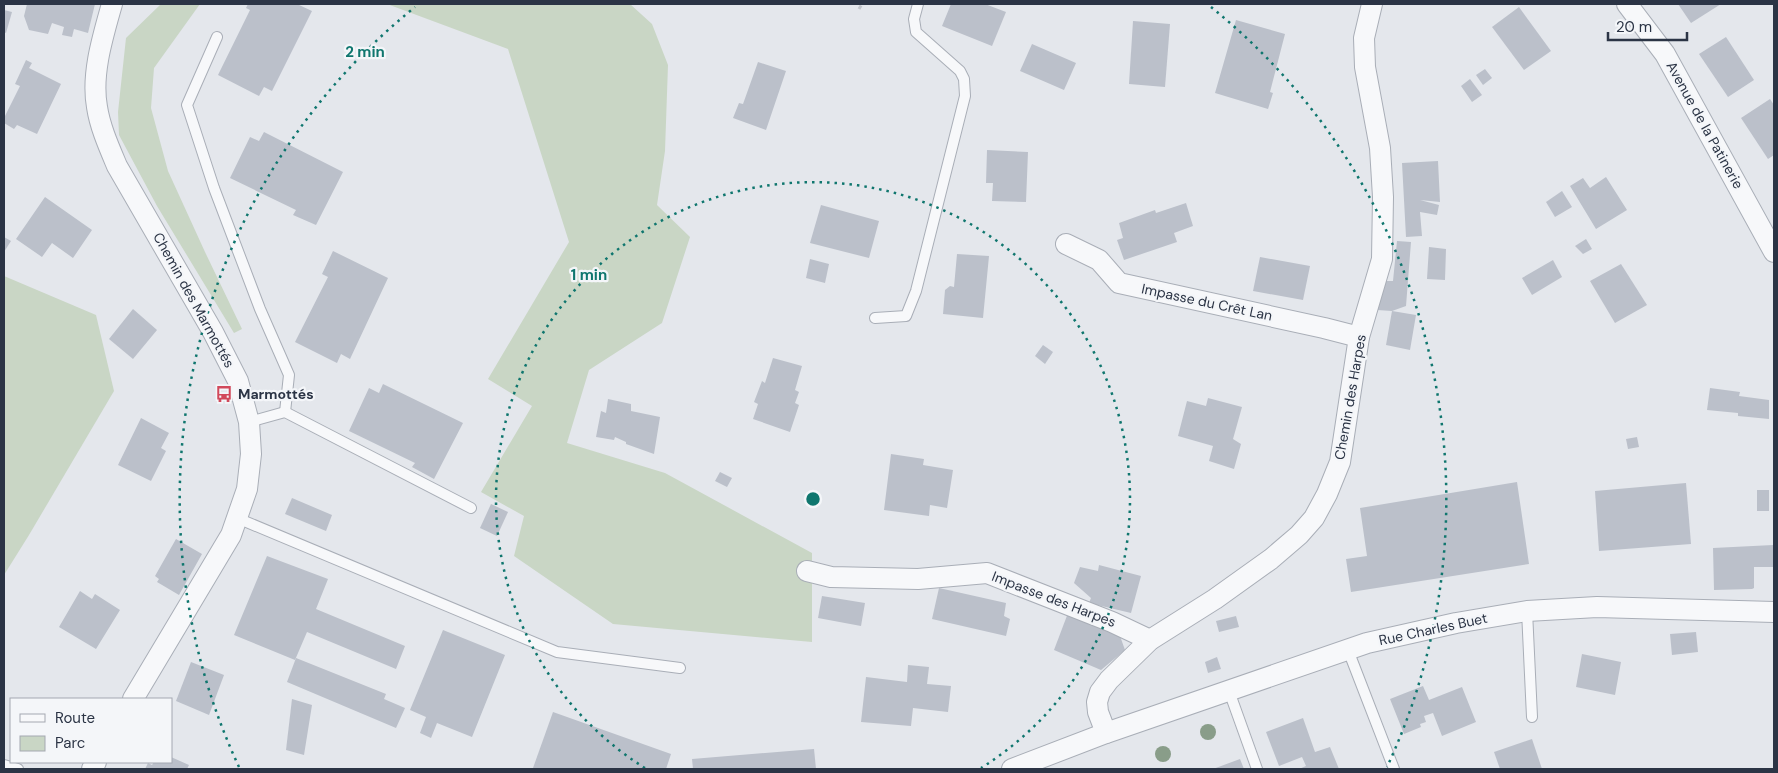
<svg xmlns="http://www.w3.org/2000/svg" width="1778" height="773" font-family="'DM Sans',sans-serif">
  <rect width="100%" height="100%" fill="#e4e7ec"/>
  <g fill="#c9d6c5">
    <path d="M161 4H200L154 68 151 108 168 171 205 252 242 329 234 333 157 206 119 135 118 112 126 38Z"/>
    <path d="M387 4H630L652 24 668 65 665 151 657 205 690 237 662 323 589 370 567 443 665 473 812 553V642L613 624 514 556 524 516 481 492 532 406 488 379 569 242 508 49Z"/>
    <path d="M4 276 96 315 114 391 29 535 4 575Z"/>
  </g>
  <g fill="#bbc0ca">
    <path d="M27 4H95L88 33 74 29 72 37 62 35 64 27 52 23 48 34 29 30 24 16Z"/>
    <path d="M248 4H297L312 11 272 91 264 87 259 96 218 75 250 10 246 8Z"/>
    <path d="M951 4H985L1006 12 992 46 942 26Z"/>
    <path d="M1678 4H1721L1691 23Z"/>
    <path d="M1519 7 1551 51 1524 70 1492 27Z"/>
    <path d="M4 10 12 12 6 33 4 32Z"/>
    <path d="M1236 20 1285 34 1270 92 1273 93 1268 109 1215 93Z"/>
    <path d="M1133 21 1170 24 1165 87 1129 84Z"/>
    <path d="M1726 37 1754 80 1728 97 1699 54Z"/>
    <path d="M1032 44 1076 63 1064 90 1020 71Z"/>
    <path d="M26 60 32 63 29 68 61 84 37 134 17 125 14 129 4 123V118L20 86 15 84Z"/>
    <path d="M758 62 786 71 766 130 733 118 739 103 743 104Z"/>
    <path d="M1485 69 1492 78 1483 85 1476 75Z"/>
    <path d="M1470 79 1482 95 1472 102 1461 86Z"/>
    <path d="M1770 99 1774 105V155L1768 159 1741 118Z"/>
    <path d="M264 132 343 172 316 225 293 215 296 210 230 178 250 137 259 141Z"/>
    <path d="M987 150 1028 152 1026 202 992 201 993 183H986Z"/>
    <path d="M1438 161 1440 202 1420 200 1439 205 1437 215 1420 212 1422 236 1406 237 1402 163Z"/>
    <path d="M1606 177 1627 210 1596 229 1570 186 1583 178 1590 188Z"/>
    <path d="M1562 191 1572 207 1555 217 1546 202Z"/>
    <path d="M45 197 92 230 73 258 52 243 42 257 16 239Z"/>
    <path d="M1186 203 1193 226 1174 233 1177 242 1124 260 1117 240 1123 238 1119 223 1155 210 1156 213Z"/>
    <path d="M821 205 879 221 869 258 810 243Z"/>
    <path d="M4 237 11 241 4 252Z"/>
    <path d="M1586 239 1592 249 1583 254 1575 246Z"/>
    <path d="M1397 241 1411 242 1406 306 1392 311 1416 315 1410 350 1386 345 1392 311 1377 310 1383 281H1393Z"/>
    <path d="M1429 247 1446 249 1445 280 1427 279Z"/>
    <path d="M333 251 388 278 350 359 341 354 337 363 295 342 328 277 322 274Z"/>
    <path d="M957 254 989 256 983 318 943 314 945 290 950 286 954 287Z"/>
    <path d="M1260 257 1310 266 1303 300 1253 291Z"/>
    <path d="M810 259 829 264 825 283 806 278Z"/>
    <path d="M1553 260 1562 277 1532 295 1522 278Z"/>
    <path d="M1621 264 1647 305 1615 323 1590 281Z"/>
    <path d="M133 309 157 330 133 359 109 339Z"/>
    <path d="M1043 345 1053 352 1045 364 1035 356Z"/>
    <path d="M773 358 802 366 795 390 799 392 795 403 799 405 790 432 753 419 758 404 754 402 762 381 765 383Z"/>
    <path d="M383 384 463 423 434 479 412 467 415 463 349 431 369 388 379 393Z"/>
    <path d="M1710 388 1740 392 1739 396 1769 400V419L1738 416V413L1707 410Z"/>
    <path d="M1208 398 1242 407 1233 439 1241 444 1234 469 1209 461 1213 446 1178 436 1187 401 1206 406Z"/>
    <path d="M608 399 631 404V411L660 417 654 454 626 444V442L615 437 614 440 596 437 601 411 606 413Z"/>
    <path d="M141 418 169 433 161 448 166 451 151 481 118 465Z"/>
    <path d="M1637 437 1639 447 1628 449 1626 439Z"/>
    <path d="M891 454 924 459 923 465 953 470 947 508 930 505 929 516 884 510Z"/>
    <path d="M720 472 732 478 727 487 715 481Z"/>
    <path d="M1517 482 1529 564 1351 592 1346 559 1367 556 1360 508Z"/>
    <path d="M1686 483 1691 544 1599 551 1595 491Z"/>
    <rect x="1757" y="490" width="12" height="21"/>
    <path d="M292 498 332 515 326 531 285 514Z"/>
    <path d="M491 504 508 512 497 536 480 528Z"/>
    <path d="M176 539 202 554 179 595 157 582 159 579 155 576Z"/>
    <path d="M1773 545V567H1754V588L1752 589 1714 590 1713 548Z"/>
    <path d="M267 556 328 579 316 609 405 646 396 669 307 632 295 660 234 635Z"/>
    <path d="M1099 565 1141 576 1131 613 1089 603 1091 598 1074 583 1080 567 1098 571Z"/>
    <path d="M939 588 1006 603 1004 616 1010 619 1006 636 932 619Z"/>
    <path d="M80 591 92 599 95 594 120 610 96 649 59 627Z"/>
    <path d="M822 596 865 603 861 626 818 618Z"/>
    <path d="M1068 613 1120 636 1125 650 1101 670 1054 650Z"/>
    <path d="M1236 616 1239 627 1219 632 1216 621Z"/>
    <path d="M443 630 505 655 472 737 437 723 431 738 420 733 426 717 410 710Z"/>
    <path d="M1696 632 1698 652 1672 655 1670 634Z"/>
    <path d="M1582 654 1621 662 1615 695 1576 687Z"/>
    <path d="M1217 657 1221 669 1208 673 1205 662Z"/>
    <path d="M296 658 386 694 384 699 405 708 396 728 287 682Z"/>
    <path d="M191 662 224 675 209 715 176 701Z"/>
    <path d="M908 665 929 667 927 684 951 686 948 712 913 708 911 726 861 722 866 677 907 682Z"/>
    <path d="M1423 686 1429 700 1462 687 1476 722 1442 736 1433 713 1424 716 1426 722 1420 724 1421 727 1404 734 1390 699Z"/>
    <path d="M292 699 312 705 304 755 286 750Z"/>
    <path d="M553 712 671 754 666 769H537L533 768Z"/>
    <path d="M1303 718 1315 752 1330 747 1339 769H1299L1306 766 1302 757 1279 766 1266 732Z"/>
    <path d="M1532 739 1542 769H1500L1494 752Z"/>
    <path d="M814 749 816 769H693L692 759Z"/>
    <path d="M171 757 189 765 187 769H145L148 763 152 765 154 762H171Z"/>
    <path d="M1240 759 1244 769H1213Z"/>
  </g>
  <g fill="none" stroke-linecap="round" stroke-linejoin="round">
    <g stroke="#a9aeb7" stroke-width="12">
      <g id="service">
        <path d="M217 37 187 105 214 188 260 309 289 375 285 412"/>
        <path d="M875 318 906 316 916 291 965 96 964 79 960 71 916 32 914 19 918 4"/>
        <path d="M249 422 285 412 471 508"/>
        <path d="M237 518 557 652 680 668"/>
        <path d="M1527 611 1532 717"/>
        <path d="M1348 650 1394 769"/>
        <path d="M1229 691 1257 769"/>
        <path d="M4 765 18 769"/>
      </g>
    </g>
    <g stroke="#a9aeb7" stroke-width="22">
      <g id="minor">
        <path d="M112 4C103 36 91 74 97 107 100 127 109 147 117 166L213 332 238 381 249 422 251 454 247 489 231 535 133 699"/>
        <path d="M1627 4 1665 54 1774 252"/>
        <path d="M1066 244 1099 260 1119 283 1324 328 1359 337"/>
        <path d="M807 571 831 577 918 579 987 573 1112 622 1150 640"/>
        <path d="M1106 733 1098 712 1097 702 1100 692 1109 680 1150 640 1215 599 1271 559 1299 535 1314 518 1327 494 1340 462 1359 337 1382 259 1383 197 1380 148 1365 67 1364 38 1372 4"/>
        <path d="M92 769 96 762"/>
        <path d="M1012 769 1106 733 1367 643 1456 623 1527 611 1597 607 1774 612"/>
      </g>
    </g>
    <path stroke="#c2c5cb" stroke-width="3" stroke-dasharray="4 4" stroke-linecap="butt" d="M859 9 862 4"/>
    <use href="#service" stroke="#f7f8fa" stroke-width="10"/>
    <use href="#minor" stroke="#f7f8fa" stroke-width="20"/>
  </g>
  <g fill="#899d89">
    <circle cx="1208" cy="732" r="8"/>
    <circle cx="1163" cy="754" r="8"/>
  </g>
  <g fill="none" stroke="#0f766e" stroke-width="2.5" stroke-dasharray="2.5 5">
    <path d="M645 768A317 317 0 1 1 981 768"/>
    <path d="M239 767A633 633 0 0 1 415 7M1211 7A633 633 0 0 1 1387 767"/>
  </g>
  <defs>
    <g id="bus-bare" transform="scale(1.35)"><path d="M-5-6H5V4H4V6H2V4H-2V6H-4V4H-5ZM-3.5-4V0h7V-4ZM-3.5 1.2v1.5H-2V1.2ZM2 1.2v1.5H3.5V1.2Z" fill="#d1495b" stroke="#f4f6f9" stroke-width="2.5" paint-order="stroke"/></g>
  </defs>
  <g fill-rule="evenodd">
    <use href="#bus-bare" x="224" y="394"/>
  </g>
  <g text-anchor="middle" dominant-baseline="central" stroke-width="4.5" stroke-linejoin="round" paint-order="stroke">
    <g font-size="14" fill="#2b3445" stroke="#f4f6f9">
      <text transform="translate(1705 125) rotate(61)">Avenue de la Patinerie</text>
      <text transform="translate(194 300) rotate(61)">Chemin des Marmottés</text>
      <text transform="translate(1207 302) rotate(12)">Impasse du Crêt Lan</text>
      <text transform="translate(1350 397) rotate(-80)">Chemin des Harpes</text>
      <text transform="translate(1054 599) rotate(21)">Impasse des Harpes</text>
      <text transform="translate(1433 629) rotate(-12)">Rue Charles Buet</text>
    </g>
    <g font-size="14" font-weight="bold" fill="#2b3445" stroke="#f4f6f9" text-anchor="start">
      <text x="238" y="394">Marmottés</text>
    </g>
  </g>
  <circle cx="813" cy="499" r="8" fill="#0f766e" stroke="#f4f6f9" stroke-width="2.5"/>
  <g font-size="15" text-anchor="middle" font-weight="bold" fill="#0f766e" stroke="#f4f6f9" stroke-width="4.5" stroke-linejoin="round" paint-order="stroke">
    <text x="365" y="57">2 min</text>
    <text x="589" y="280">1 min</text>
  </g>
  <rect width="1778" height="773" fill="none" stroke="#2b3445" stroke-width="10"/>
  <rect x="10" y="698" width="162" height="65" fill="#f4f6f9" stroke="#a4a8b1"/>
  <rect x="20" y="714" width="25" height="8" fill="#f7f8fa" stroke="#a4a8b1"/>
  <text x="55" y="723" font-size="15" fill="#2b3445">Route</text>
  <rect x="20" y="736" width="25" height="15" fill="#c9d6c5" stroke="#a4a8b1"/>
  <text x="55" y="748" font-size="15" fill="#2b3445">Parc</text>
  <path d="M1608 32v8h79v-8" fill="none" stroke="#2b3445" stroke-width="2.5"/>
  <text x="1616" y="32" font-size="15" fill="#2b3445" stroke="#f4f6f9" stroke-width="4" paint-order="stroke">20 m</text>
</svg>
